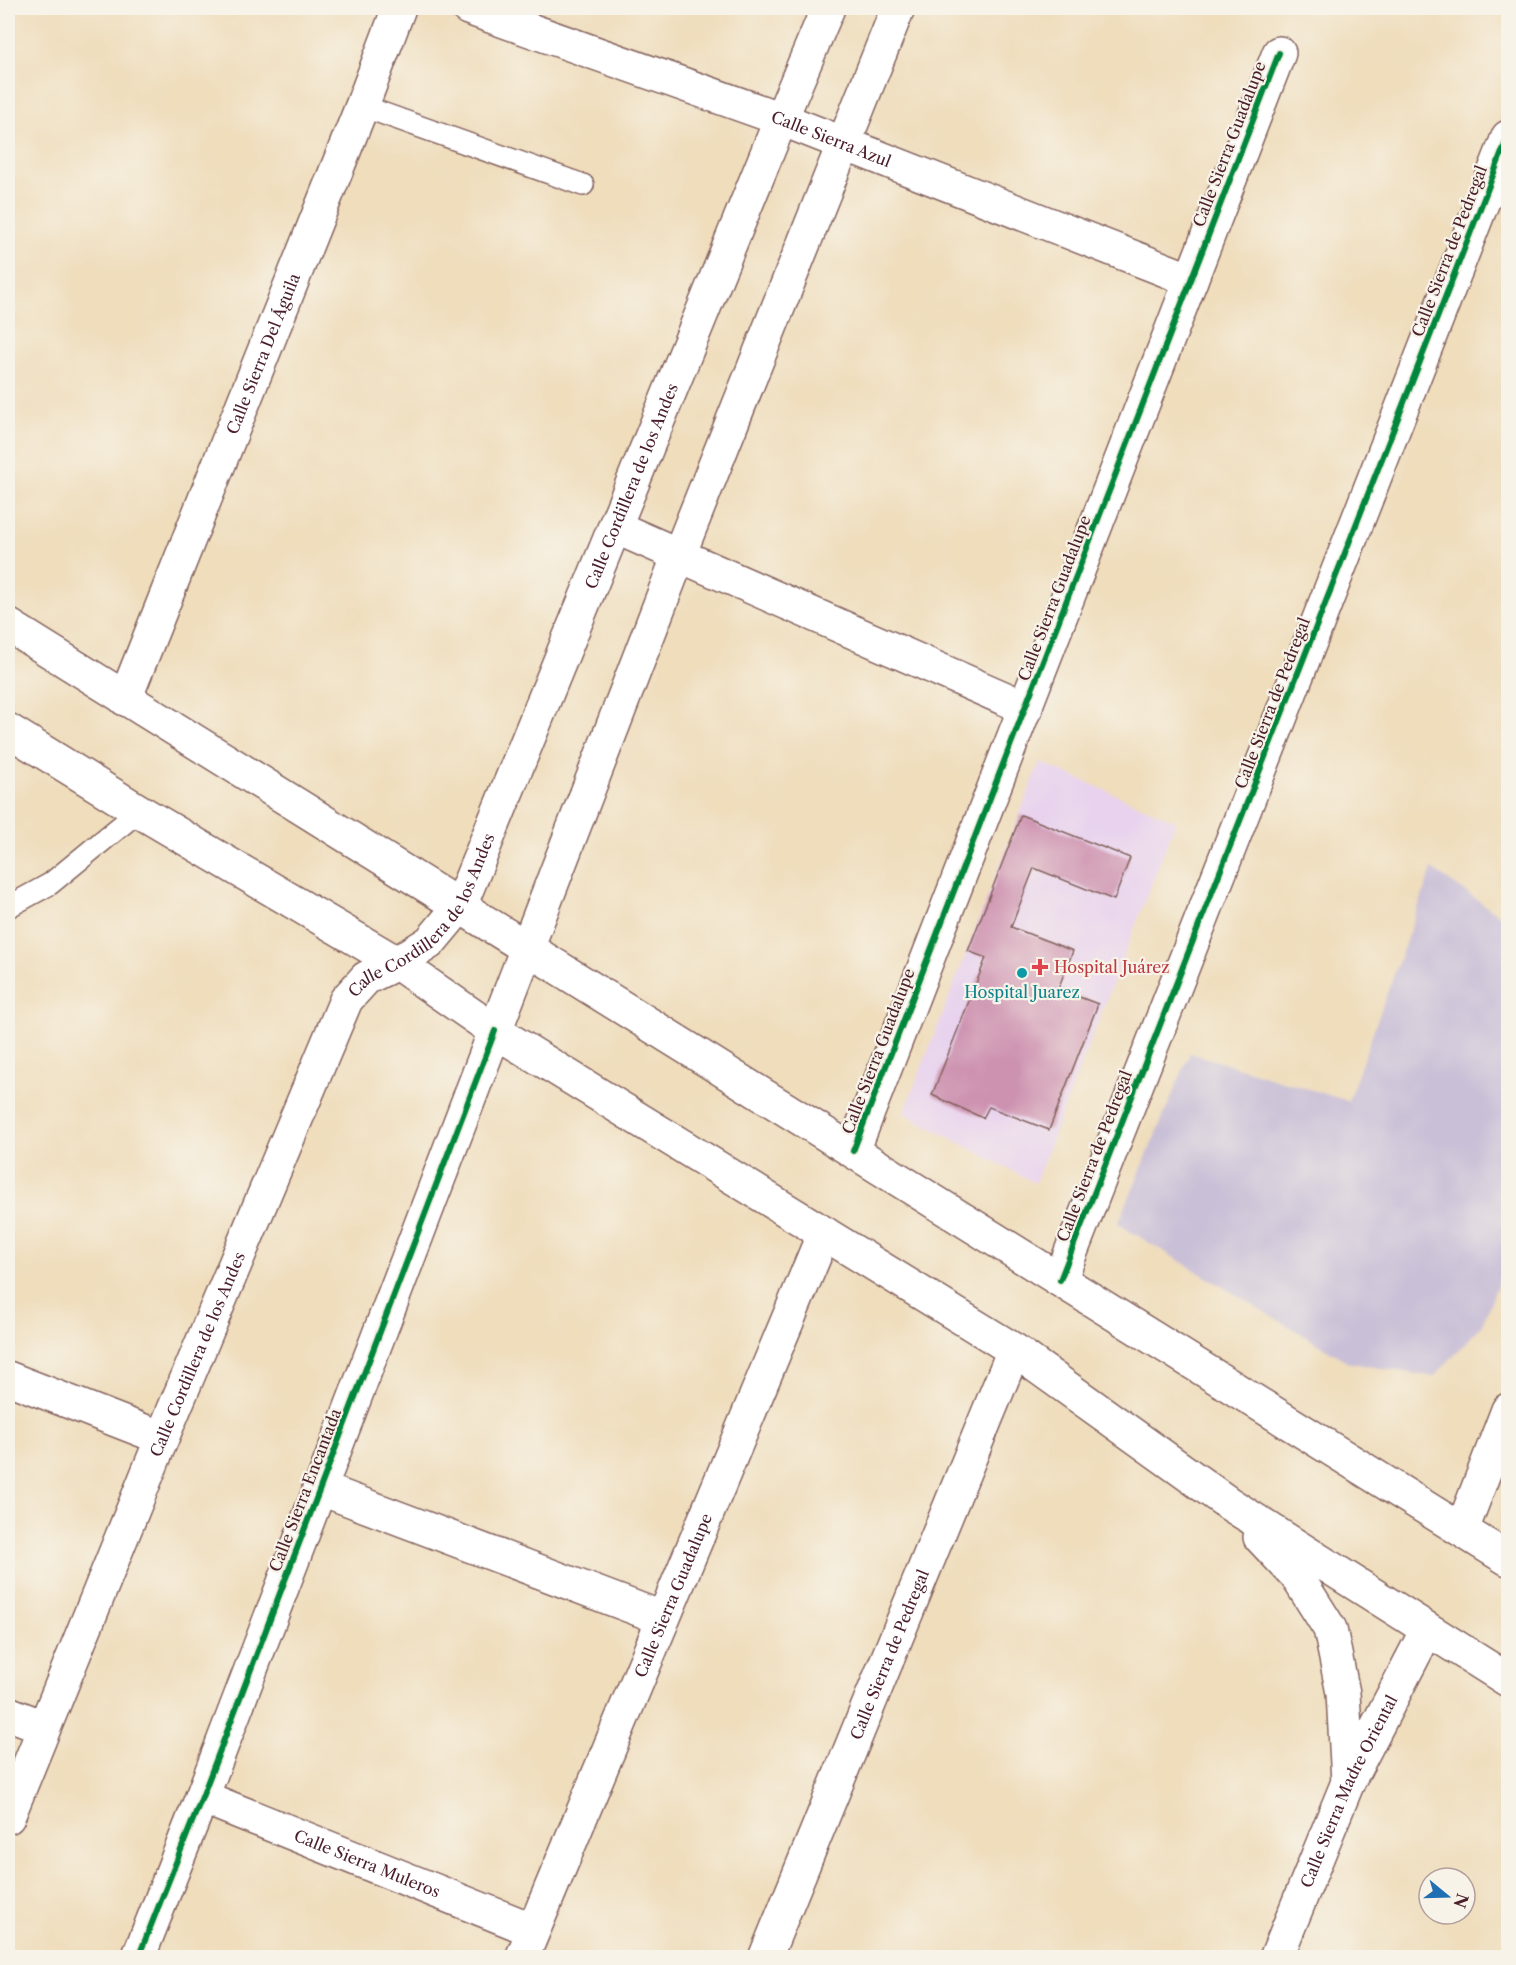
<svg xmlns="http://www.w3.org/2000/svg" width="1516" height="1965" font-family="'Libre Caslon Text',serif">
  <rect width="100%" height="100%" fill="#f7f3e8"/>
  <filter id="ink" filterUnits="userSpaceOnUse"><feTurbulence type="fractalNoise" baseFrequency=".0167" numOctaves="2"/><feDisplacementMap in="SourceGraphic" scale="12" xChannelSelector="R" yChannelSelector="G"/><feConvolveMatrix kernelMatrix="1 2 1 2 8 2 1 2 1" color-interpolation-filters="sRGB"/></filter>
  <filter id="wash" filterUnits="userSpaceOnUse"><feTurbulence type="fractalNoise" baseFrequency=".008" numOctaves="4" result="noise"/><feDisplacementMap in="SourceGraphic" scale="24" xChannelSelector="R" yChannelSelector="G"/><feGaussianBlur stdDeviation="1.35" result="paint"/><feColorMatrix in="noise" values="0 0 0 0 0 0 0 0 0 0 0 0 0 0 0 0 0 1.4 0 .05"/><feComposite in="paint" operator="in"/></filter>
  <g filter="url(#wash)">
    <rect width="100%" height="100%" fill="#efddbc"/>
    <path fill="#e8d2ee" d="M1040 762 1176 821 1035 1183 904 1113Z"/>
    <path fill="#c9bfd7" d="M1432 869 1508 921V1256L1482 1325 1434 1377 1350 1363 1118 1224 1190 1053 1348 1101Z"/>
    <g id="blocks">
      <path fill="#cd92b0" d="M1021 815 1130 858 1114 900 1034 868 1011 927 1073 951 1058 989 1098 1004 1049 1130 989 1107 983 1118 932 1095 986 958 968 951Z"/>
    </g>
  </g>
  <g filter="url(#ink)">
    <use href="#blocks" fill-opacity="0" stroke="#84625e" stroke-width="1.5"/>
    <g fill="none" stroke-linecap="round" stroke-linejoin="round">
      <g stroke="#84625e" stroke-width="24">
        <g id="lane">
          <path d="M362 106 583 185"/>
          <path d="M8 907 50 884 139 811"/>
        </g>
      </g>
      <g stroke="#84625e" stroke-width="36">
        <g id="street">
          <path id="s1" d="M468 8 781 119 1191 280"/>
          <path d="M615 527 1026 708"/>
          <path id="s2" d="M125 699 362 106 399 8"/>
          <path d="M853 1151 1279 53"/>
          <path d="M1060 1280 1508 137"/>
          <path d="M8 1378 162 1438"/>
          <path d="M319 1488 662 1618"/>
          <path d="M1462 1530 1508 1410"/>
          <path d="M8 1713 43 1727"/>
          <path id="s3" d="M202 1797 533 1930"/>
          <path d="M138 1958 202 1797 495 1031"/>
          <path id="s4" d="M522 1958 824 1233"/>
          <path id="s5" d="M765 1958 1014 1350"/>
          <path id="s6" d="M1276 1958 1348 1782 1427 1630"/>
        </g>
      </g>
      <g stroke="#84625e" stroke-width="36">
        <g id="secondary">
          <path d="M495 1031 679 555 898 8"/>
          <path id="s7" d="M8 1817 162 1438 346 1000 366 978 397 963 430 942 460 906 781 119 828 8"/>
        </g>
      </g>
      <g stroke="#84625e" stroke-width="36">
        <g id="primary">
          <path d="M8 625 1508 1559"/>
          <path d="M8 730 139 811 397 963 495 1031 1014 1350 1228 1503 1508 1680"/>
          <path d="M1260 1537 1296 1575 1330 1629 1343 1693 1348 1782"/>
        </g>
      </g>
      <use href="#lane" stroke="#fff" stroke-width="21"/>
      <use href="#street" stroke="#fff" stroke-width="33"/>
      <use href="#secondary" stroke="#fff" stroke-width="33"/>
      <use href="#primary" stroke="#fff" stroke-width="33"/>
      <g stroke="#f7f3e8" stroke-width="10">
        <g id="cycleway">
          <path d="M853 1151 1279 53"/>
          <path d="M1060 1280 1508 137"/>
          <path d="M138 1958 202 1797 495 1031"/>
        </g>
      </g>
      <use href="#cycleway" stroke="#00873e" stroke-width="6"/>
    </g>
  </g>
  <path fill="#e0444e" stroke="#f7f3e8" stroke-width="2" d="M1037 958h6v6h6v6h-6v6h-6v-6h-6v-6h6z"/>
  <circle fill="#0f9aa8" stroke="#f7f3e8" stroke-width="2" cx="1022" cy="973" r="6"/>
  <g text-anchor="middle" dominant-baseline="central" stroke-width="4.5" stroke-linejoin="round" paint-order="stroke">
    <g font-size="16" fill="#4a1f2b" stroke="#f7f3e8">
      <text stroke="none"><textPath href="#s1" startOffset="386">Calle Sierra Azul</textPath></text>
      <text transform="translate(1229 144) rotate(-69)">Calle Sierra Guadalupe</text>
      <text transform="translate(1449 251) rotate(-69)">Calle Sierra de Pedregal</text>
      <text stroke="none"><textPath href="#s2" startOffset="372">Calle Sierra Del Águila</textPath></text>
      <text stroke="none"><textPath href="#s7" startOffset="1488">Calle Cordillera de los Andes</textPath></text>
      <text transform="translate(1054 598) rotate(-69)">Calle Sierra Guadalupe</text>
      <text transform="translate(1272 703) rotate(-69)">Calle Sierra de Pedregal</text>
      <text stroke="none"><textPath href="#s7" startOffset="1002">Calle Cordillera de los Andes</textPath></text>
      <text transform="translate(878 1051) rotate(-69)">Calle Sierra Guadalupe</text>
      <text transform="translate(1094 1156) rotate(-69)">Calle Sierra de Pedregal</text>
      <text stroke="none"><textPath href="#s7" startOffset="500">Calle Cordillera de los Andes</textPath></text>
      <text transform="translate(305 1490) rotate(-69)">Calle Sierra Encantada</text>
      <text stroke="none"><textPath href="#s4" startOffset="393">Calle Sierra Guadalupe</textPath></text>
      <text stroke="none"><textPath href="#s5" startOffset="328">Calle Sierra de Pedregal</textPath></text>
      <text stroke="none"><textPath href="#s6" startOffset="182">Calle Sierra Madre Oriental</textPath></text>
      <text stroke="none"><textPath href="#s3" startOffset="178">Calle Sierra Muleros</textPath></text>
    </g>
    <g font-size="16" fill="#be3a42" stroke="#f7f3e8" text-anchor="start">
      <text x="1054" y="967">Hospital Juárez</text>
    </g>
    <g font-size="16" fill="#0d838f" stroke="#f7f3e8">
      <text x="1022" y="992">Hospital Juarez</text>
    </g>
  </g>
  <rect width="1516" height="1965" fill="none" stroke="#f7f3e8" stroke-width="30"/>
  <g transform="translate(1447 1896) rotate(109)"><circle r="28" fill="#f7f3e8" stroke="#b29e9c" stroke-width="1.5"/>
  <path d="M0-4.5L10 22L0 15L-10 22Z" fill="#1f6fb2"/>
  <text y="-9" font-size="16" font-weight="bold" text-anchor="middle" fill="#4a1f2b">N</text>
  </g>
</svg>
